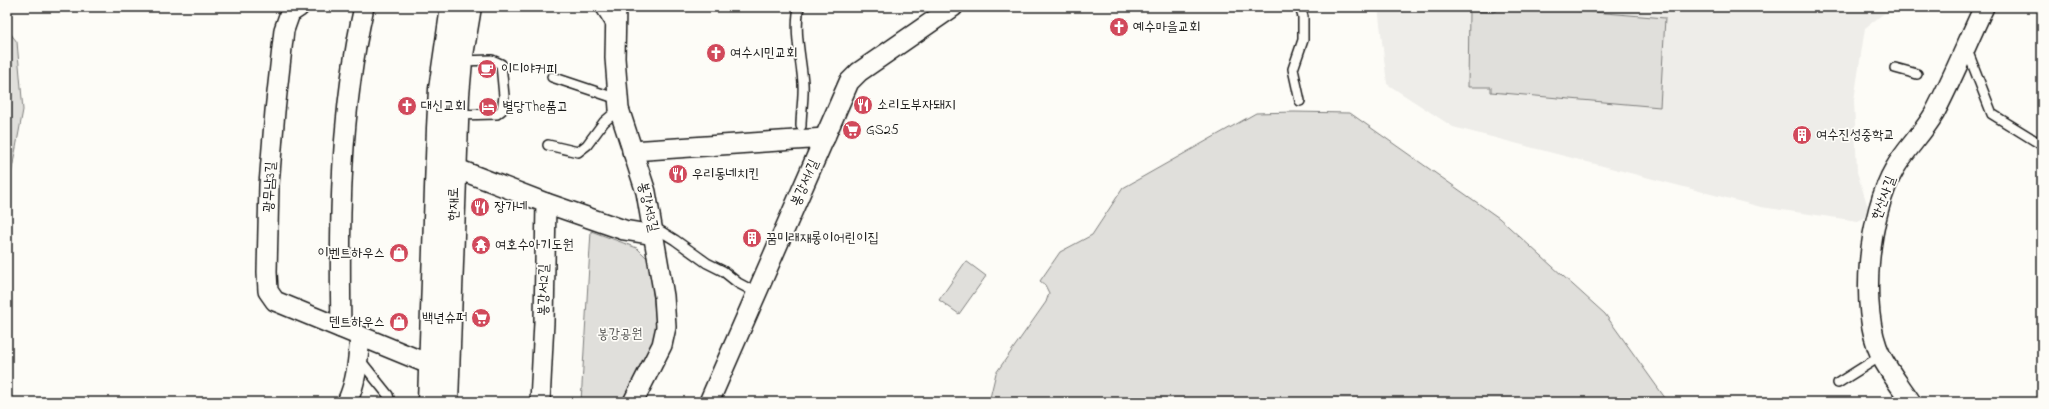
<svg xmlns="http://www.w3.org/2000/svg" width="2049" height="409" font-family="'Indie Flower','Poor Story',sans-serif">
  <rect width="100%" height="100%" fill="#fdfcf7"/>
  <filter id="ink" filterUnits="userSpaceOnUse"><feTurbulence type="fractalNoise" baseFrequency=".025" numOctaves="2"/><feDisplacementMap in="SourceGraphic" scale="8" xChannelSelector="R" yChannelSelector="G"/><feConvolveMatrix kernelMatrix="1 2 1 2 8 2 1 2 1" color-interpolation-filters="sRGB"/></filter>
  <g filter="url(#ink)">
    <path fill="#eeede9" d="M1378 7H1892L1865 28 1854 100 1857 172 1870 214 1858 221 1761 207 1453 127 1387 84Z"/>
    <g fill="#e0dfdb" stroke="#7e7e7c">
      <path d="M1504 7H1534L1665 18 1660 107 1491 92V87H1468L1469 11 1493 12Z"/>
      <path d="M7 29 17 42 23 110 7 196Z"/>
      <path d="M1294 112 1350 113 1499 218 1605 314 1668 402H989L996 373 1046 302 1049 293 1045 285 1040 281 1060 252 1092 235 1123 188 1256 113Z"/>
      <path d="M591 231 637 248 650 261 657 334 626 402H581Z"/>
      <path d="M966 261 986 276 959 314 939 300Z"/>
    </g>
    <g fill="none" stroke-linecap="round" stroke-linejoin="round">
      <g stroke="#1c1c1c" stroke-width="12">
        <g id="lane">
          <path d="M600 7 612 26"/>
          <path d="M799 7C794 33 801 57 803 83 804 97 801 112 801 126"/>
          <path d="M1300 7 1303 17V40L1293 69 1300 101"/>
          <path d="M1967 50 1992 114 2042 145"/>
          <path d="M1895 68 1917 74"/>
          <path d="M552 77 618 99"/>
          <path d="M457 115 497 114 502 110 504 96 501 64 492 60 461 61"/>
          <path d="M548 145 578 152 587 145 604 122 619 109"/>
          <path d="M654 227 675 240 707 263 723 271 738 283 757 293"/>
          <path d="M360 360 388 395 390 402"/>
          <path d="M1838 383 1881 356"/>
        </g>
      </g>
      <g stroke="#1c1c1c" stroke-width="22">
        <g id="street">
          <path d="M299 7 290 13 284 30 275 111 269 185 267 272 268 291 275 301 431 365"/>
          <path d="M616 7 615 58 619 109 646 192 664 296 666 327 662 345 633 402"/>
          <path d="M632 151 825 138"/>
          <path d="M455 168 546 203 544 322 540 402"/>
          <path d="M546 203 624 230 654 235"/>
          <path d="M341 328C339 221 340 112 364 7"/>
          <path d="M347 402C357 381 358 359 360 336"/>
          <path d="M709 402 849 82 859 72 953 7"/>
          <path d="M1911 402C1901 387 1889 372 1881 356 1858 309 1869 212 1895 168 1906 149 1923 133 1934 114 1952 80 1967 43 1984 7"/>
        </g>
      </g>
      <g stroke="#1c1c1c" stroke-width="25">
        <g id="secondary">
          <path d="M429 402 438 128 440 89 452 7"/>
          <path d="M447 402 458 95 461 61 470 7"/>
        </g>
      </g>
      <use href="#lane" stroke="#fdfcf7" stroke-width="9"/>
      <use href="#street" stroke="#fdfcf7" stroke-width="19"/>
      <use href="#secondary" stroke="#fdfcf7" stroke-width="22"/>
    </g>
  </g>
  <defs>
    <g id="church-disc" transform="scale(1)"><circle r="9.5" fill="#d1495b" stroke="#fdfcf7"/><path d="M-1.2-6h2.4v3.5h3.3v2.4h-3.3V6h-2.4V-.1h-3.3v-2.4h3.3Z" fill="#fff"/></g>
    <g id="cafe-disc" transform="scale(1)"><circle r="9.5" fill="#d1495b" stroke="#fdfcf7"/><path d="M-5.5-4.5H6V0H3Q3 3.5 0 3.5H-2.5Q-5.5 3.5-5.5 0ZM3-3.2v2h1.7v-2ZM-6 4.5H4V6H-6Z" fill="#fff"/></g>
    <g id="restaurant-disc" transform="scale(1)"><circle r="9.5" fill="#d1495b" stroke="#fdfcf7"/><path d="M-5-6h1v4h1v-4h1v4h1v-4h1v5L-1.5 .5V6h-2V.5L-5-1ZM5-6V6H3V1.5H1.5Q1.5-4 5-6Z" fill="#fff"/></g>
    <g id="hotel-disc" transform="scale(1)"><circle r="9.5" fill="#d1495b" stroke="#fdfcf7"/><path d="M-6-4.5h1.5V1H6V5H4.5V3h-9V5H-6ZM-4 0a1.8 1.8 0 1 1 3.6 0ZM.5 0V-2.5h3Q6-2.5 6 0Z" fill="#fff"/></g>
    <g id="supermarket-disc" transform="scale(1)"><circle r="9.5" fill="#d1495b" stroke="#fdfcf7"/><path d="M-6-5.5h2.5l.6 2H6L4.5 2H-2.5L-4.4-4H-6ZM-1.5 3.2a1.3 1.3 0 1 0 .1 0ZM3 3.2a1.3 1.3 0 1 0 .1 0Z" fill="#fff"/></g>
    <g id="building-disc" transform="scale(1)"><circle r="9.5" fill="#d1495b" stroke="#fdfcf7"/><path d="M-4-6H4V6H1V3H-1V6H-4ZM-2.5-4.3h1.7v1.8h-1.7ZM.8-4.3h1.7v1.8H.8ZM-2.5-1h1.7V.8h-1.7ZM.8-1h1.7V.8H.8Z" fill="#fff"/></g>
    <g id="temple-disc" transform="scale(1)"><circle r="9.5" fill="#d1495b" stroke="#fdfcf7"/><path d="M0-6L5-2H3V0L6.5 2.5H4V6H1.5V3h-3V6H-4V2.5H-6.5L-3 0V-2H-5Z" fill="#fff"/></g>
    <g id="shop-disc" transform="scale(1)"><circle r="9.5" fill="#d1495b" stroke="#fdfcf7"/><path d="M-5-2.5h2.3a2.7 3.5 0 0 1 5.4 0H5L5.5 6h-11ZM-1.5-2.5h3a1.5 2.3 0 0 0-3 0Z" fill="#fff"/></g>
  </defs>
  <g fill-rule="evenodd">
    <use href="#church-disc" x="1119" y="27"/>
    <use href="#church-disc" x="716" y="53"/>
    <use href="#cafe-disc" x="487" y="69"/>
    <use href="#restaurant-disc" x="863" y="105"/>
    <use href="#church-disc" x="407" y="106"/>
    <use href="#hotel-disc" x="488" y="107"/>
    <use href="#supermarket-disc" x="852" y="130"/>
    <use href="#building-disc" x="1802" y="135"/>
    <use href="#restaurant-disc" x="678" y="174"/>
    <use href="#restaurant-disc" x="480" y="207"/>
    <use href="#building-disc" x="752" y="238"/>
    <use href="#temple-disc" x="481" y="245"/>
    <use href="#shop-disc" x="399" y="253"/>
    <use href="#supermarket-disc" x="481" y="318"/>
    <use href="#shop-disc" x="399" y="322"/>
  </g>
  <g text-anchor="middle" dominant-baseline="central" stroke-width="3.5" stroke-linejoin="round" paint-order="stroke">
    <g font-size="14" fill="#1c1c1c" stroke="#fdfcf7" text-anchor="start">
      <text x="1133" y="27">예수마을교회</text>
      <text x="730" y="53">여수시민교회</text>
      <text x="501" y="69">이디야커피</text>
      <text x="877" y="105">소리도부자돼지</text>
      <text x="421" y="106">대신교회</text>
      <text x="502" y="107">별당The품고</text>
      <text x="866" y="130">GS25</text>
      <text x="1816" y="135">여수진성중학교</text>
      <text x="692" y="174">우리동네치킨</text>
      <text x="494" y="207">장가네</text>
      <text x="766" y="238">꿈미래재롱이어린이집</text>
      <text x="495" y="245">여호수아기도원</text>
      <text x="385" y="253" text-anchor="end">이벤트하우스</text>
      <text x="467" y="318" text-anchor="end">백년슈퍼</text>
      <text x="385" y="322" text-anchor="end">덴트하우스</text>
    </g>
    <g font-size="14" fill="#1c1c1c" stroke="#fdfcf7">
      <text transform="translate(805 183) rotate(-66)">봉강서1길</text>
      <text transform="translate(270 187) rotate(-87)">광무남3길</text>
      <text transform="translate(1884 198) rotate(-70)">한산사길</text>
      <text transform="translate(454 204) rotate(-89)">한재로</text>
      <text transform="translate(648 207) rotate(77)">봉강서3길</text>
      <text transform="translate(544 290) rotate(-89)">봉강서2길</text>
    </g>
    <g font-size="14" fill="#575655" stroke="#fdfcf7">
      <text x="620" y="334">봉강공원</text>
    </g>
  </g>
  <rect width="2049" height="409" fill="none" stroke="#fdfcf7" stroke-width="24"/>
  <rect x="12" y="12" width="2025" height="385" fill="none" stroke="#1c1c1c" stroke-width="1.5" filter="url(#ink)"/>
</svg>
